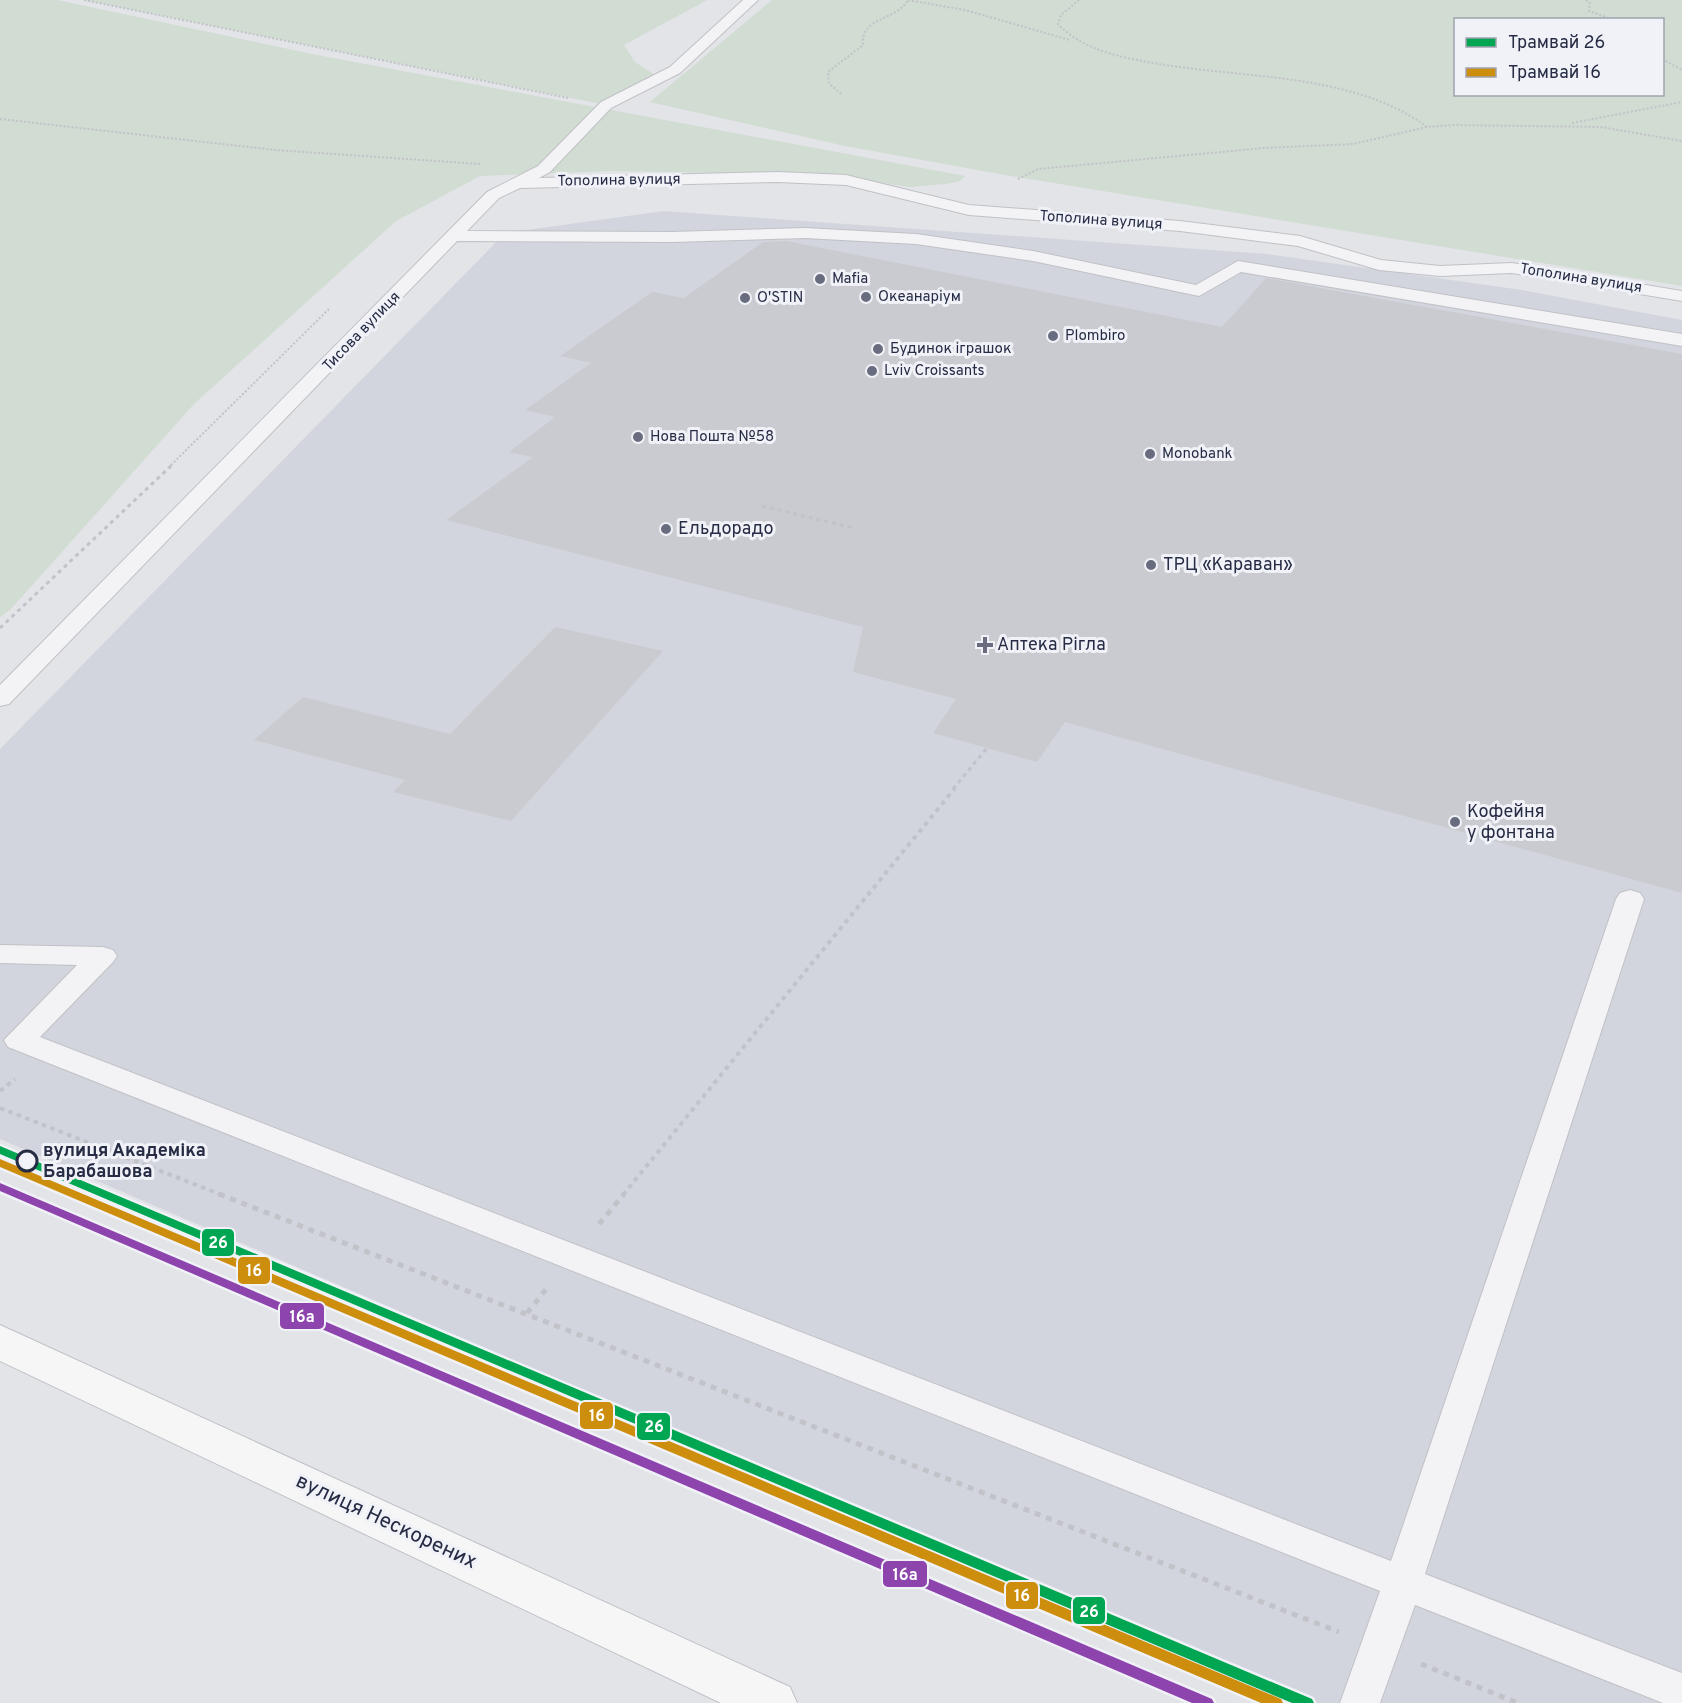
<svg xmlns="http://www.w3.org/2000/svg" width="1682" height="1703" font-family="Overpass,sans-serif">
  <rect width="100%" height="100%" fill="#e3e4e8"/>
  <path fill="#d3d5de" d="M664 211 1267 254 1522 290 1682 320V1703H1308L0 1139V749L505 233Z"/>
  <g fill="#d1dcd2" fill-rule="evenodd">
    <path d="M0 0H57L317 55 965 176 960 181 946 184 909 187 829 175 613 171 480 176 396 221 194 404 11 609 0 617Z"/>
    <path d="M84 0H707L624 45 635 62 660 78 606 105Z"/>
    <path d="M772 0H1682V286L1011 176 845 146 650 102ZM1456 20H1662V94H1456Z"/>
  </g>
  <g fill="#cacbd0">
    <path d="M786 241 1222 327 1266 278 1682 354V893L1065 722 1037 762 933 733 956 699 853 672 863 627 446 520 533 457 509 452 555 417 525 410 591 363 560 356 652 292 684 298 763 242Z"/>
    <path d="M555 627 663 651 511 821 393 792 405 780 254 740 303 697 450 734Z"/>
  </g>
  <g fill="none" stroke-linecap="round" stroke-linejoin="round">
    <g stroke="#c0c1c6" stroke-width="2">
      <g id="service">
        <path d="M743 0H758L680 73 611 108 550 172 539 178 778 172 846 175 969 205 1180 221 1300 236 1381 260 1440 266 1512 263 1682 291V301L1512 273 1440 276 1379 270 1298 246 1180 231 969 215 846 185 778 182 520 188 499 198 467 231 672 232 805 228 916 234 1033 251 1196 285 1238 261 1682 334V346L1241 272 1199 296 1033 261 916 244 805 238 672 242 457 241 9 704 0 706V685L487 192 538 166 601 102 670 67Z"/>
        <path d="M1630 890 1640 893 1644 899 1425 1574 1682 1673V1703H1663L1415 1605 1380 1703H1340L1380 1591 8 1047 4 1040 77 965 0 963V945L103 947 113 950 117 956 113 962 40 1037 1391 1561 1616 899 1620 893Z"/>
      </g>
    </g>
    <g stroke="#bec1c6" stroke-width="2">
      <path id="primary" d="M0 1325 790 1687 797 1703H721L0 1361Z"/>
    </g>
    <g stroke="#c1c3c9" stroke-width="2" stroke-dasharray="2 2" stroke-linecap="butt">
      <path d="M84 0 568 98"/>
      <path d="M908 0 965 10 1070 40"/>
      <path d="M1079 0 1061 15 1058 24C1083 50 1119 57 1153 63 1242 79 1353 72 1427 127"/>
      <path d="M1586 0 1590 3 1589 11 1614 20"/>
      <path d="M1662 59 1682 70"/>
      <path d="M841 94 829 83 828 72 863 45C860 17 896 21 908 0"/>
      <path d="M0 119 275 150 480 164"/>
      <path d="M1572 123 1682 102"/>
      <path d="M1018 179 1038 169 1264 148 1353 144 1427 127 1453 125 1601 127 1682 141"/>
      <path d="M171 465 329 309"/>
    </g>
    <g stroke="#c1c3c9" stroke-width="3" stroke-dasharray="4 4" stroke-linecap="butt">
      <path d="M762 506 854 528"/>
      <path d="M0 628 173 464"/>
      <path d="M953 789 987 748"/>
    </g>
    <g stroke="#c1c3c9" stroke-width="4" stroke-dasharray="4.5 4.5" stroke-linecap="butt">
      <path d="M0 1091 15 1079"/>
      <path d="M0 1108 222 1195"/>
      <path d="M623 1195 955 788"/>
    </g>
    <g stroke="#c1c3c9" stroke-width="5" stroke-dasharray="6 6" stroke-linecap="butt">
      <path d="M219 1194 1339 1632"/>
      <path d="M599 1224 624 1194"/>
      <path d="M527 1313 547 1288"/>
      <path d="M1421 1664 1518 1703"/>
    </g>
    <use href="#service" fill="#f3f3f5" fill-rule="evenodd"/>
    <use href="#primary" fill="#f6f6f7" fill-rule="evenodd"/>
    <g stroke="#f0f2f8" stroke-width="5">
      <path id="tram-1" d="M0 1146 1312 1699 1314 1703H1292L0 1154Z"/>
    </g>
    <g stroke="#f0f2f8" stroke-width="5">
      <path id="tram-2" d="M0 1159 1281 1699 1283 1703H1261L0 1167Z"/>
    </g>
    <g stroke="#f0f2f8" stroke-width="5">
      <path id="tram-3" d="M0 1183 1212 1699 1214 1703H1192L0 1191Z"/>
    </g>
    <use href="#tram-1" fill="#00a651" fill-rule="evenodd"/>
    <use href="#tram-2" fill="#cd8e0e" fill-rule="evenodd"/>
    <use href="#tram-3" fill="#8e44ad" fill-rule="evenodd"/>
  </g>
  <g fill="#696c7e" stroke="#f0f2f8" stroke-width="2">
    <circle cx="820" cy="279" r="6"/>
    <circle cx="866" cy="297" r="6"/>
    <circle cx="745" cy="298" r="6"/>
    <circle cx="1053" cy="336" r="6"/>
    <circle cx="878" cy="349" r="6"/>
    <circle cx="872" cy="371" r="6"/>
    <circle cx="638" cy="437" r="6"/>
    <circle cx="1150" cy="454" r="6"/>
    <circle cx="666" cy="529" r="6"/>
    <circle cx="1151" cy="565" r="6"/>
    <path d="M982 636h6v6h6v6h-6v6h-6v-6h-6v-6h6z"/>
    <circle cx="1455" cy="822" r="6"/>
  </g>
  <circle fill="#f0f2f8" stroke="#272c45" stroke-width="3" cx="27" cy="1161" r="10"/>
  <g text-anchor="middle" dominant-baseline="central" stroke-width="6" stroke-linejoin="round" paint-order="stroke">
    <g font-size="15" fill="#272c45" stroke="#f0f2f8">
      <text transform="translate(619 181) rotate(-1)">Тополина вулиця</text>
      <text transform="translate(1101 221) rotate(4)">Тополина вулиця</text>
      <text transform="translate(1581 279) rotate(9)">Тополина вулиця</text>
      <text transform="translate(362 332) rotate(-46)">Тисова вулиця</text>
    </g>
    <g font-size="15" fill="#272c45" stroke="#f0f2f8" text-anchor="start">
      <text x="832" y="279">Mafia</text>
      <text x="878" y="297">Океанаріум</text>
      <text x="757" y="298">O'STIN</text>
      <text x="1065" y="336">Plombiro</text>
      <text x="890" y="349">Будинок іграшок</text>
      <text x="884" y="371">Lviv Croissants</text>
      <text x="650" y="437">Нова Пошта №58</text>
      <text x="1162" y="454">Monobank</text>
    </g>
    <g font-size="18" fill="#272c45" stroke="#f0f2f8" text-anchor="start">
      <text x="678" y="529">Ельдорадо</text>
      <text x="1163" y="565">ТРЦ «Караван»</text>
      <text x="997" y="645">Аптека Рігла</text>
      <text x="1467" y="812">Кофейня<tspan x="1467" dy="21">у фонтана</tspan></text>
    </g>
    <g font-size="18" font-weight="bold" fill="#272c45" stroke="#f0f2f8" text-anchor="start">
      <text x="43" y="1151">вулиця Академіка<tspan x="43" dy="21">Барабашова</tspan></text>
    </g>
    <g font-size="21" fill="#272c45" stroke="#f0f2f8">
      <text transform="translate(386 1522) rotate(25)">вулиця Нескорених</text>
    </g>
  </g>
  <g stroke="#f0f2f8" stroke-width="2">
    <rect x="201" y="1228" width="34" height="29" rx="6" fill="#00a651"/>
    <rect x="237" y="1256" width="34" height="29" rx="6" fill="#cd8e0e"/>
    <rect x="279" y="1302" width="46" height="28" rx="6" fill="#8e44ad"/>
    <rect x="579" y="1401" width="35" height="29" rx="6" fill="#cd8e0e"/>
    <rect x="636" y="1412" width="35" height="29" rx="6" fill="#00a651"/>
    <rect x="882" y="1560" width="46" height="28" rx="6" fill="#8e44ad"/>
    <rect x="1005" y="1581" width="34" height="29" rx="6" fill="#cd8e0e"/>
    <rect x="1072" y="1596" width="34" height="29" rx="6" fill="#00a651"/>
  </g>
  <g font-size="16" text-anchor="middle" font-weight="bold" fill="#fff">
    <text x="218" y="1248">26</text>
    <text x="254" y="1276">16</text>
    <text x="302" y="1322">16a</text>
    <text x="597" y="1421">16</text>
    <text x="654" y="1432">26</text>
    <text x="905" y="1580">16a</text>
    <text x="1022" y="1601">16</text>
    <text x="1089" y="1617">26</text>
  </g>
  <rect x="1454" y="18" width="210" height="78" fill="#f0f2f8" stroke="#a0a3b0" stroke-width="1.5"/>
  <rect x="1466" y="38" width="30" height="9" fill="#00a651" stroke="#a0a3b0" stroke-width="1.5"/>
  <text x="1508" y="48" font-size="18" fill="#272c45">Трамвай 26</text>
  <rect x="1466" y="68" width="30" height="9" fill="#cd8e0e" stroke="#a0a3b0" stroke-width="1.5"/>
  <text x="1508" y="78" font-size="18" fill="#272c45">Трамвай 16</text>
</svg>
